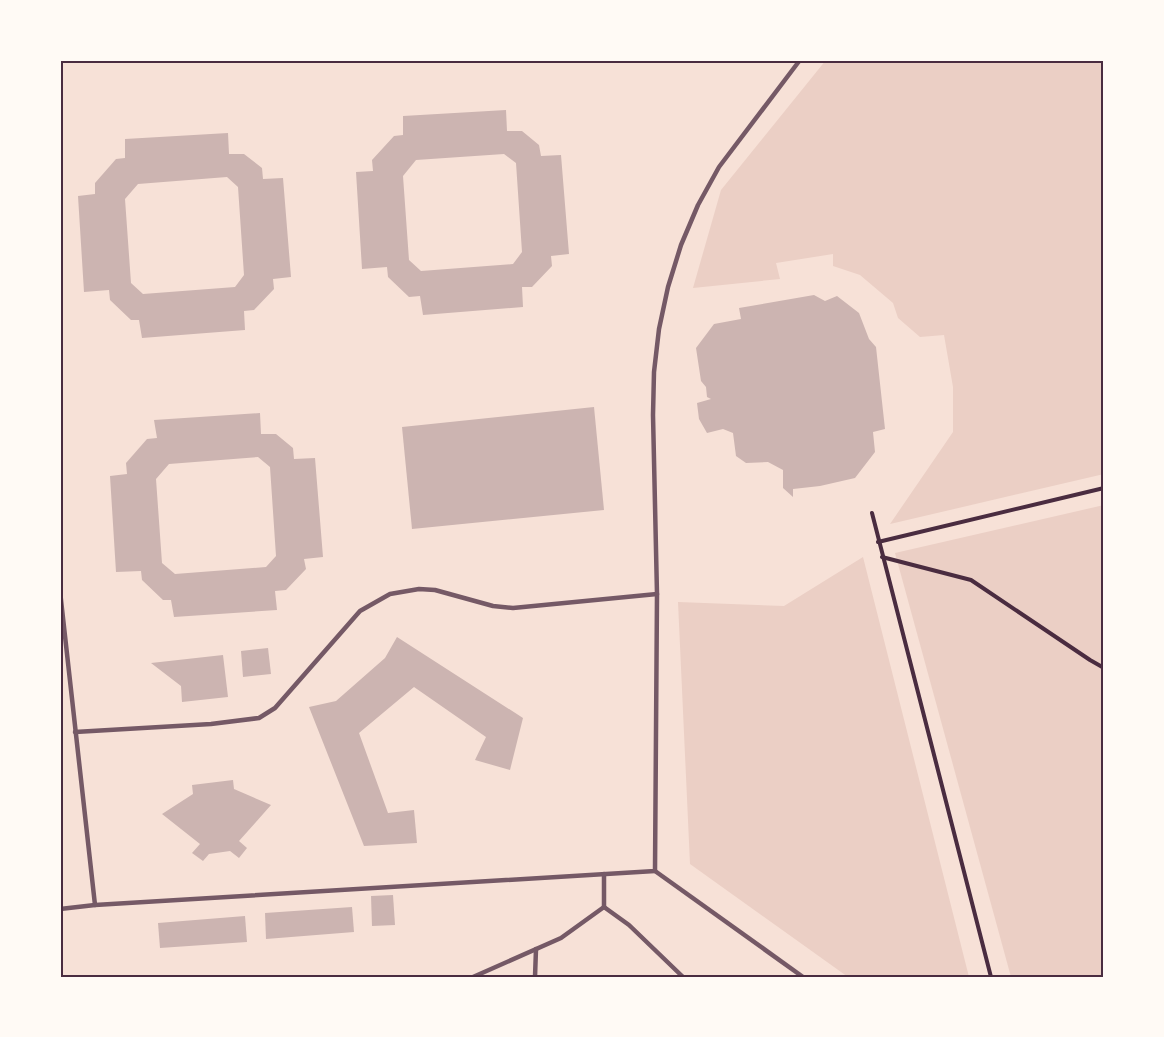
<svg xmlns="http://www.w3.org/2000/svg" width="1164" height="1037" font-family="Montserrat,sans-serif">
  <rect width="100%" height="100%" fill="#f7e1d7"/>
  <g fill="#ebcfc5">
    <path d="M826 60H1104V474L890 524 953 432V387L944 335 920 337 898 318 893 303 860 275 833 266V254L776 263 780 279 693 288 721 190Z"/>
    <path d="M1104 505V976L1011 977 895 553Z"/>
    <path d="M863 557 969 977H848L690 864 678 602 784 606Z"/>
  </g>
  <g fill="#ccb4b1" fill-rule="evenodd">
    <path d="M506 110 507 131H522L539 145 541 156 561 155 569 254 551 256 552 266 532 287H522L523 307 423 315 420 296 409 297 388 277 387 267 362 269 356 172 373 171 372 160 394 136 403 135V116ZM504 154 516 163 522 252 513 264 421 271 409 260 403 176 416 160Z"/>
    <path d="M228 133 229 154H244L262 168 263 179 283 178 291 277 273 279 274 289 254 310 244 311 245 330 142 338 139 320H131L110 300 109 290 84 292 78 196 95 194V183L116 159 125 158V139ZM227 177 238 187 244 275 235 287 143 294 131 283 125 199 138 184Z"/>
    <path d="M814 295 825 301 837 296 859 313 869 339 876 347 885 429 873 432 875 452 855 478 820 486 793 489V497L783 488V470L768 462 746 463 736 456 733 433 723 429 707 433 699 419 697 403 711 399 707 397 706 387 701 381 696 348 714 324 741 319 739 308Z"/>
    <path d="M594 407 604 510 412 529 402 427Z"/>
    <path d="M260 413 261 434H276L293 448 294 459 315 458 323 557 304 559 306 569 286 590 275 591 277 610 174 617 171 600H163L142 580 141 571 116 572 110 476 127 474 126 463 147 439 157 438 154 420ZM258 457 270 467 276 556 266 567 175 574 162 563 156 479 169 464Z"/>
    <path d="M397 637 523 718 510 770 475 760 486 737 414 687 359 733 388 813 414 810 417 843 364 846 309 707 336 701 385 658Z"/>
    <path d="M268 648 271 674 243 677 241 651Z"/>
    <path d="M223 655 228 697 182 702 181 686 151 663Z"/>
    <path d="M233 780 234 789 271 805 239 841 247 848 239 858 230 851 209 854 203 861 192 853 200 844 162 814 193 794 192 785Z"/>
    <path d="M393 895 395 925 372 926 371 896Z"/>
    <path d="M352 907 354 932 266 939 265 913Z"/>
    <path d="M245 916 247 942 160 948 158 923Z"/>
  </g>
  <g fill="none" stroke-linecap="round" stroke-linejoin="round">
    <g stroke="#4a2c40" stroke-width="4">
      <path d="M872 513 991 977"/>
      <path d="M878 542 1104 488"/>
      <path d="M882 557 971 580 1090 660 1104 668"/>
    </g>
    <g stroke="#755966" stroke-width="4.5">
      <path d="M60 591 95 905"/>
      <path d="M75 732 211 724 259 718 275 708 360 611 390 594 419 589 435 590 493 606 513 608 657 594"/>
      <path d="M655 871 803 977"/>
      <path d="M604 907 629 925 683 977"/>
      <path d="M604 907V874"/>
      <path d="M60 909 95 905 655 871 657 594 653 415 654 372 659 329 668 287 681 245 698 205 719 167 800 60"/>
      <path d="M473 977 561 938 604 907"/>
      <path d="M535 977 536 949"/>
    </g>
  </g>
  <rect width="1164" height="1037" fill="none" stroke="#fffaf5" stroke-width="123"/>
  <rect x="62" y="62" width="1040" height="914" fill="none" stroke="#4a2c40" stroke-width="2"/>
</svg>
